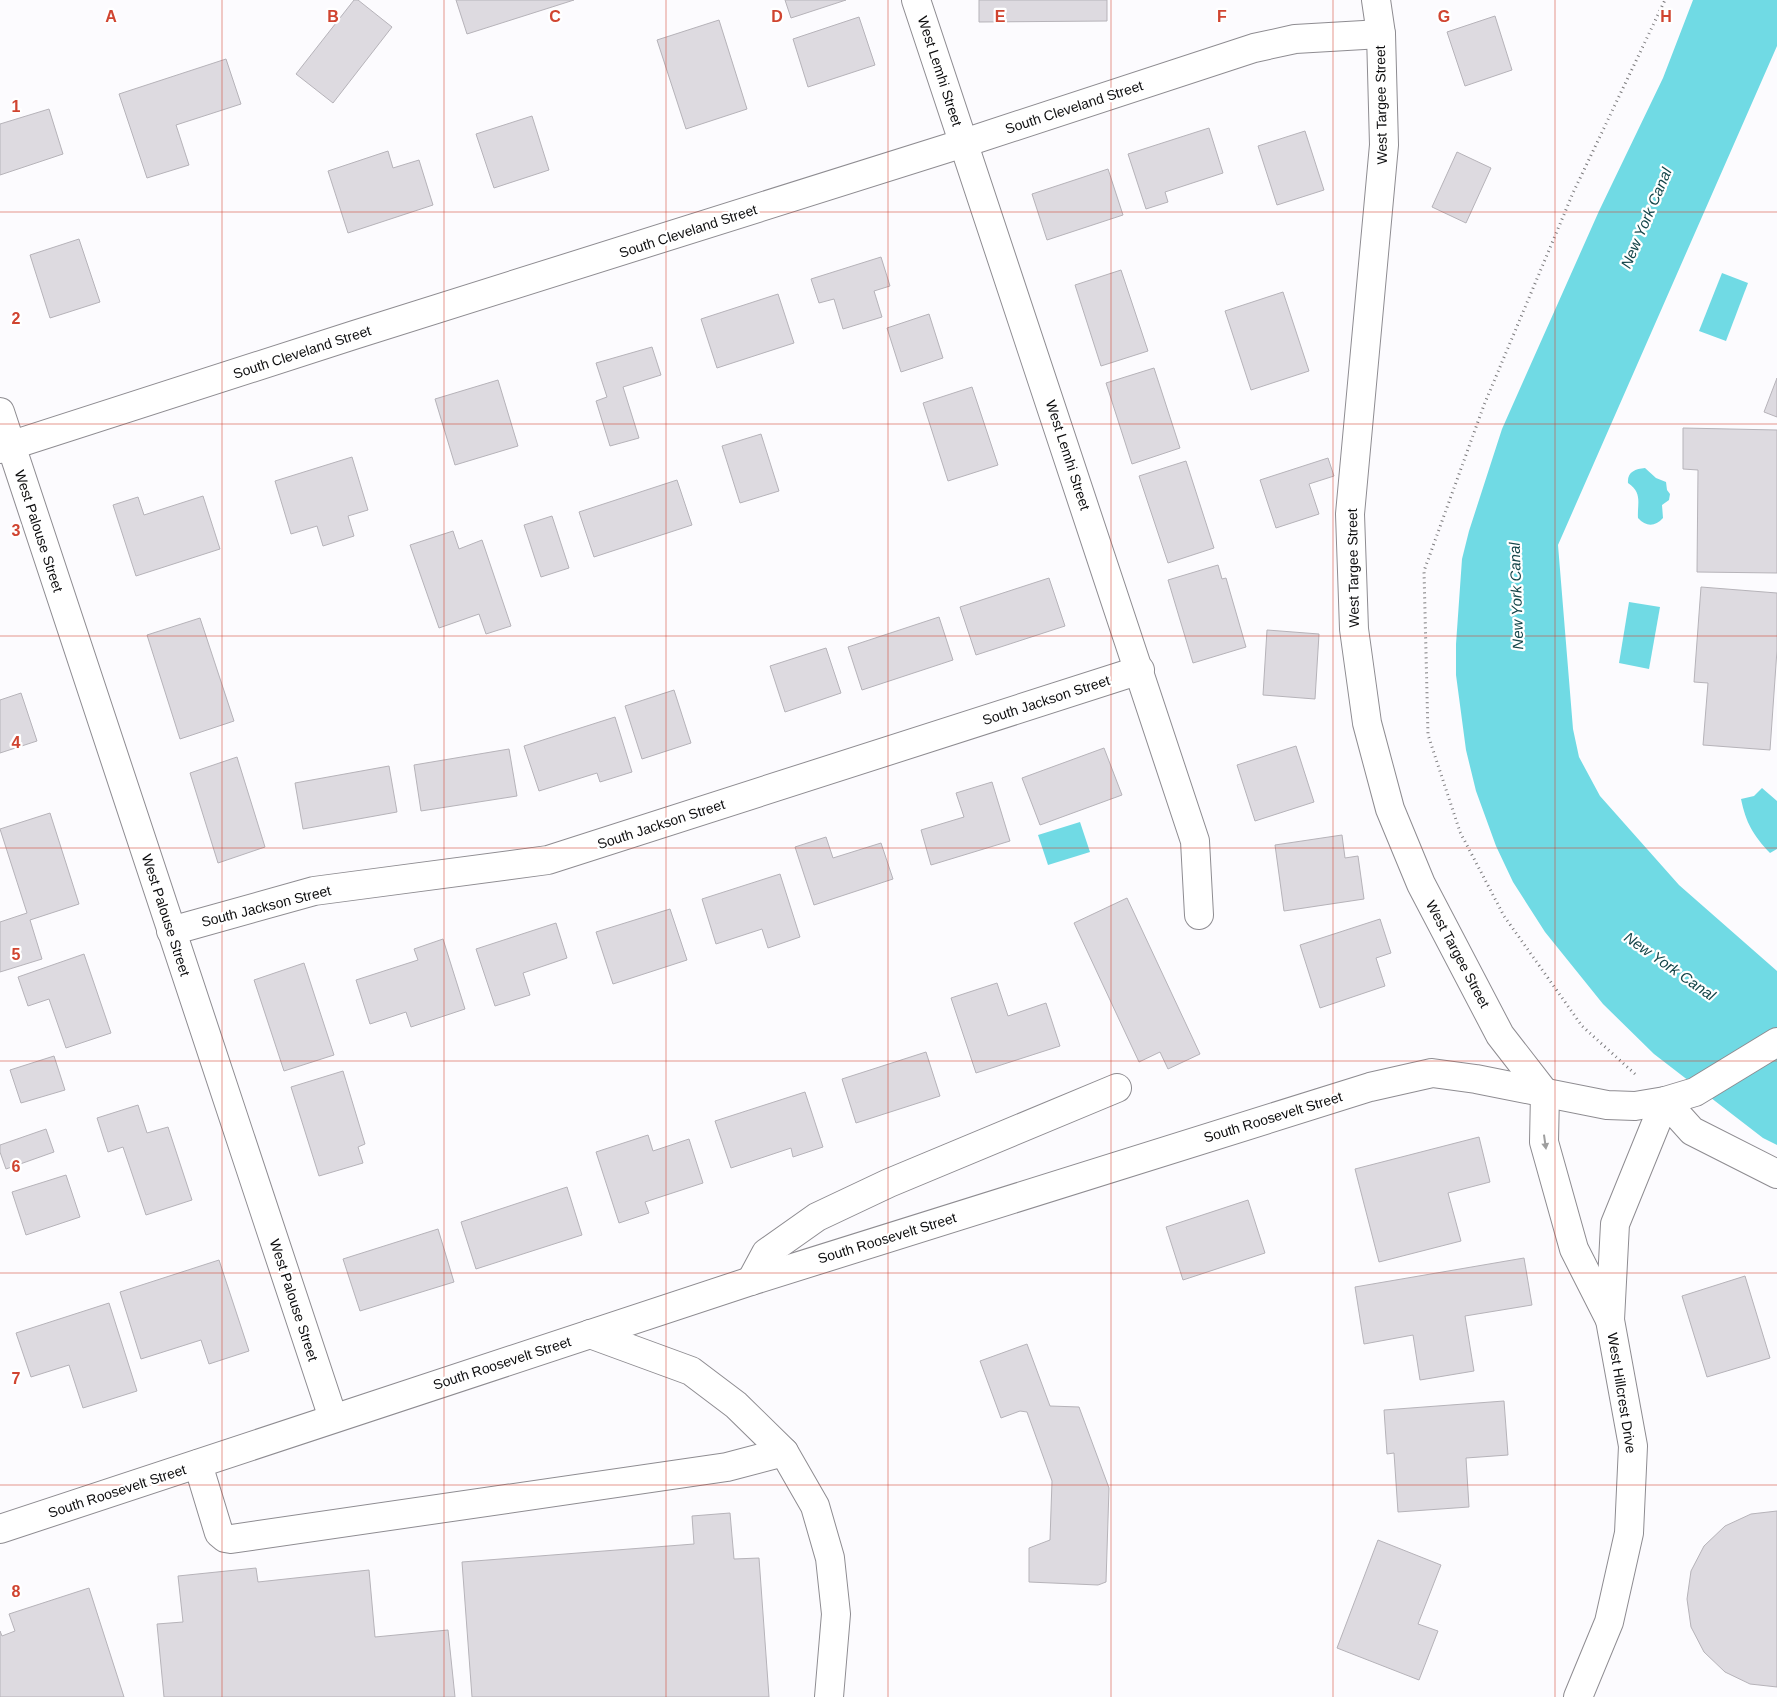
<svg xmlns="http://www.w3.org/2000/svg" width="1777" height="1697" font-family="Helvetica,sans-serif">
  <rect width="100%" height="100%" fill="#fcfbfe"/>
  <g fill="#70dae4">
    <path d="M1693 0H1777V46L1558 545 1573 729 1579 757 1600 796 1679 885 1777 971V1145L1763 1138 1654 1054 1603 1004 1545 932 1513 882 1496 846 1476 791 1466 750 1456 675V644L1462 559 1469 531 1502 429 1599 211 1663 78Z"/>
    <path d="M1722 273 1748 283 1726 341 1699 331Z"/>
    <path d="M1645 468 1656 478 1666 482 1667 490 1670 494 1669 500 1662 505 1663 518C1655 527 1646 527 1638 518 1637 504 1643 493 1628 483 1627 472 1635 469 1645 468Z"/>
    <path d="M1629 602 1660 607 1649 669 1619 663Z"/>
    <path d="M1762 788 1777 801V849L1770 853C1753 835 1746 823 1741 799L1754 796Z"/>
    <path d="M1080 822 1090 852 1048 865 1038 835Z"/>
  </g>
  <g fill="#dddae0" stroke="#b6b3b9">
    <path d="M354 0H358L392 27 333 103 296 74Z"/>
    <path d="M456 0H574L467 34Z"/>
    <path d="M785 0H846L791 18Z"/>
    <path d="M979 0H1107V21L979 22Z"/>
    <path d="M1495 16 1512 70 1465 86 1447 32Z"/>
    <path d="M859 17 875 65 808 87 793 39Z"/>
    <path d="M719 20 747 109 686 129 657 40Z"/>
    <path d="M226 59 241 104 176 125 189 165 147 178 119 94Z"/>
    <path d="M49 109 63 154 0 175V124Z"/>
    <path d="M532 116 549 170 494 188 476 134Z"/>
    <path d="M1209 128 1223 173 1165 192 1168 202 1146 209 1128 154Z"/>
    <path d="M1305 131 1324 190 1277 205 1258 146Z"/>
    <path d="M388 151 393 168 419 160 433 205 348 233 328 171Z"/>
    <path d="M1457 152 1491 168 1466 223 1432 207Z"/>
    <path d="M1108 169 1123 215 1047 240 1032 194Z"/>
    <path d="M79 239 100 302 50 318 30 255Z"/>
    <path d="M881 257 890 286 874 291 882 317 843 329 834 299 819 303 811 279Z"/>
    <path d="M1121 270 1148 351 1101 366 1075 285Z"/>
    <path d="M1283 292 1309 371 1251 390 1225 311Z"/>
    <path d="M778 294 794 343 717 368 701 319Z"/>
    <path d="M929 314 943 358 901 372 887 328Z"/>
    <path d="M652 347 661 375 623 387 639 438 610 446 596 401 607 397 596 363Z"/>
    <path d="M1154 368 1180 448 1132 464 1106 383Z"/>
    <path d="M1777 378V417L1764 412Z"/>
    <path d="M498 380 518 446 455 465 435 399Z"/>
    <path d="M972 387 998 465 948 481 923 403Z"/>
    <path d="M1683 428 1777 430V573L1697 572 1698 470 1683 469Z"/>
    <path d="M761 434 779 491 740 503 722 446Z"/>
    <path d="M352 457 368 510 348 516 354 536 323 546 317 526 291 534 275 481Z"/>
    <path d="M1328 458 1334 476 1309 484 1319 514 1276 528 1260 480Z"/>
    <path d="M1186 461 1214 548 1168 563 1139 476Z"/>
    <path d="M677 480 692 525 594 557 579 512Z"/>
    <path d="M203 496 220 549 136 576 113 505 138 497 144 515Z"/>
    <path d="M552 516 569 568 541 577 524 525Z"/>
    <path d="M453 531 459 549 482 540 511 626 486 634 479 614 439 628 410 545Z"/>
    <path d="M1218 565 1222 579 1226 578 1246 647 1193 663 1168 580Z"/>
    <path d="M1049 578 1065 626 976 655 960 607Z"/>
    <path d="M1701 587 1777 593V650L1770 750 1703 745 1708 683 1694 682Z"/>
    <path d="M939 617 953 660 862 690 848 647Z"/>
    <path d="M200 618 234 721 180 739 147 635Z"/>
    <path d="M1267 630 1319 634 1315 699 1263 695Z"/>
    <path d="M826 648 841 693 785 712 770 666Z"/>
    <path d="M674 690 691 743 642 759 625 706Z"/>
    <path d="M21 693 37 741 0 753V700Z"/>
    <path d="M615 717 632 772 600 782 597 773 539 791 524 746Z"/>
    <path d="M1296 746 1314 802 1255 821 1237 765Z"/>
    <path d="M1104 748 1122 795 1040 825 1022 778Z"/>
    <path d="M509 749 517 796 421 811 414 765Z"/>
    <path d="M237 757 265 847 218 863 190 773Z"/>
    <path d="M389 766 397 812 303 829 295 783Z"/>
    <path d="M992 782 1010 841 931 865 921 830 964 817 956 793Z"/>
    <path d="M50 813 79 904 30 920 42 959 0 972V922L27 913 0 829Z"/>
    <path d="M1342 835 1345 858 1358 856 1364 899 1284 911 1275 845Z"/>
    <path d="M826 837 833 858 881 843 893 879 814 905 795 847Z"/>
    <path d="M780 874 800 937 768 948 762 929 716 944 702 899Z"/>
    <path d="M1127 898 1200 1054 1168 1069 1160 1052 1139 1062 1074 923Z"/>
    <path d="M670 909 687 960 613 984 596 932Z"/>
    <path d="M1380 919 1391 953 1376 958 1385 986 1320 1008 1300 945Z"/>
    <path d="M556 923 567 958 523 973 530 995 495 1006 476 949Z"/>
    <path d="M443 939 465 1009 411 1027 406 1012 370 1024 356 980 418 960 414 949Z"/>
    <path d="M84 954 111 1033 66 1048 49 999 28 1006 18 977Z"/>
    <path d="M304 963 334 1055 284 1071 254 980Z"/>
    <path d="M997 983 1008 1016 1046 1003 1060 1046 976 1073 951 998Z"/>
    <path d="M926 1052 940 1096 856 1123 842 1079Z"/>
    <path d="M54 1056 65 1090 21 1103 10 1070Z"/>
    <path d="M343 1071 365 1144 358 1147 363 1163 319 1176 291 1087Z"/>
    <path d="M805 1092 823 1147 793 1157 791 1148 731 1168 715 1121Z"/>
    <path d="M138 1105 147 1133 168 1127 192 1200 146 1215 123 1147 108 1152 97 1118Z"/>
    <path d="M46 1129 54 1152 6 1169 0 1152V1145Z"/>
    <path d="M648 1135 653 1151 689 1139 703 1183 645 1202 649 1213 619 1223 596 1152Z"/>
    <path d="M1479 1137 1490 1182 1448 1193 1461 1241 1379 1262 1355 1169Z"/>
    <path d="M66 1175 80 1217 26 1235 12 1192Z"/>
    <path d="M567 1187 582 1235 476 1269 461 1222Z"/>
    <path d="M1248 1200 1265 1253 1183 1280 1166 1227Z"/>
    <path d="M438 1229 454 1282 360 1311 343 1259Z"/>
    <path d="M1524 1258 1532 1305 1465 1316 1474 1371 1420 1380 1413 1335 1364 1344 1355 1287Z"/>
    <path d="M219 1260 249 1351 209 1364 201 1340 141 1359 120 1292Z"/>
    <path d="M1745 1276 1770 1358 1707 1377 1682 1296Z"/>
    <path d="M109 1303 137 1391 83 1408 69 1365 31 1377 16 1333Z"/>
    <path d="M1027 1344 1050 1406 1079 1407 1109 1488 1106 1582 1098 1585 1029 1582V1548L1050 1540 1052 1481 1027 1412 1020 1411 1001 1418 980 1361Z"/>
    <path d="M1504 1401 1508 1455 1466 1458 1469 1507 1398 1512 1394 1453 1387 1454 1384 1410Z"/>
    <path d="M1777 1511V1687L1750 1684 1725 1672 1704 1652 1691 1627 1687 1599 1691 1571 1704 1546 1725 1526 1751 1514Z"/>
    <path d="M730 1513 734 1559 759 1558 769 1697H472L462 1562 694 1544 692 1516Z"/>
    <path d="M1378 1540 1441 1565 1418 1624 1438 1631 1419 1680 1337 1648Z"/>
    <path d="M256 1568 258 1582 369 1570 375 1637 448 1630 455 1697H164L157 1624 183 1622 178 1576Z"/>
    <path d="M89 1588 124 1697H0V1631L2 1636 15 1631 9 1614Z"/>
  </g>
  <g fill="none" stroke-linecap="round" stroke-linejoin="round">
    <g stroke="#8e8c91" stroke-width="30">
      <g id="minor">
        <path d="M916 0 1195 841 1199 915"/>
        <path d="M1376 0 1381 34 1384 145 1350 514 1354 629 1367 723 1390 809 1421 884 1500 1035 1545 1093 1544 1142 1574 1249 1610 1320"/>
        <path d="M0 412 333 1418"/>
        <path d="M0 449 354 335 964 143 1254 48 1295 39 1381 34"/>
        <path d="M171 931 314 891 548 860 1140 670"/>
        <path d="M751 1281 766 1253 817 1217 889 1183 1117 1088"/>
        <path d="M590 1334 691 1371 736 1405 784 1452 815 1506 830 1558 836 1614 829 1697"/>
        <path d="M198 1464 219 1533 225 1538 231 1539 727 1467 784 1452"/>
        <path d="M0 1529 751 1281 1370 1087 1432 1073 1476 1079 1607 1105 1635 1106 1665 1101 1695 1092 1777 1042"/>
        <path d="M1578 1697 1609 1622 1629 1533 1633 1446 1610 1320 1615 1224 1665 1101 1692 1131 1777 1174"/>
      </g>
    </g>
    <path stroke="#7b7a7c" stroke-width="3" stroke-dasharray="1 4" stroke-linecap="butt" d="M1635 1074 1582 1026 1504 916 1460 832 1428 735 1424 571 1484 405 1573 193 1665 0"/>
    <use href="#minor" stroke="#fff" stroke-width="28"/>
  </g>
  <defs><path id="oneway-solid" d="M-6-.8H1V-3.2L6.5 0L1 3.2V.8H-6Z" transform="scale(1.25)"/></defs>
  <use fill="#9f9f9f" href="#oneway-solid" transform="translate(1545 1142) rotate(82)"/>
  <path fill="none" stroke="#d04430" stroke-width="1" stroke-opacity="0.55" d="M222 0V1697M444 0V1697M666 0V1697M888 0V1697M1111 0V1697M1333 0V1697M1555 0V1697M0 212H1777M0 424H1777M0 636H1777M0 848H1777M0 1061H1777M0 1273H1777M0 1485H1777"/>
  <g text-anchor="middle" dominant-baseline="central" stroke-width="4.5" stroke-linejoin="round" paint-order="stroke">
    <g font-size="14" fill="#0e0e0f" stroke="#fff">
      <text transform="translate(940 71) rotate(72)">West Lemhi Street</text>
      <text transform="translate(1381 105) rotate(-91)">West Targee Street</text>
      <text transform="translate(1074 107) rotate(-18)">South Cleveland Street</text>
      <text transform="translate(688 231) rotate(-18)">South Cleveland Street</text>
      <text transform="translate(302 352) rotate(-18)">South Cleveland Street</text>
      <text transform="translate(1068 455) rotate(72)">West Lemhi Street</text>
      <text transform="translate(39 531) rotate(72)">West Palouse Street</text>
      <text transform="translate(1353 568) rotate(-91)">West Targee Street</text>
      <text transform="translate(1046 700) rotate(-18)">South Jackson Street</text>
      <text transform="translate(661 824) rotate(-18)">South Jackson Street</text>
      <text transform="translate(266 906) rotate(-14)">South Jackson Street</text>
      <text transform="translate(166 915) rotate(72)">West Palouse Street</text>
      <text transform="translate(1458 954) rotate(62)">West Targee Street</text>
      <text transform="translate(1273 1117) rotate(-17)">South Roosevelt Street</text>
      <text transform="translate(887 1238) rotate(-17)">South Roosevelt Street</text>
      <text transform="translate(294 1300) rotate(72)">West Palouse Street</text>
      <text transform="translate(502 1363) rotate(-18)">South Roosevelt Street</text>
      <text transform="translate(1622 1393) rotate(81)">West Hillcrest Drive</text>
      <text transform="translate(117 1491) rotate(-18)">South Roosevelt Street</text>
    </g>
    <g font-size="15" font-style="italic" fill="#144549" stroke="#fff">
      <text transform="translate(1646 218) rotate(-67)">New York Canal</text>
      <text transform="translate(1516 596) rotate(-92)">New York Canal</text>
      <text transform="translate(1670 966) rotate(35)">New York Canal</text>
    </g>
  </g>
  <g font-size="16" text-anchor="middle" font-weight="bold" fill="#d04430" stroke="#fff" stroke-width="4.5" stroke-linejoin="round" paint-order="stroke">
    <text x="111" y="22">A</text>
    <text x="333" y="22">B</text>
    <text x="555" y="22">C</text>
    <text x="777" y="22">D</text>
    <text x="1000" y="22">E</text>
    <text x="1222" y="22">F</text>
    <text x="1444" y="22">G</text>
    <text x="1666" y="22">H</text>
    <text x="16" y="112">1</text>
    <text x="16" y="324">2</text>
    <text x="16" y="536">3</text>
    <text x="16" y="748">4</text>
    <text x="16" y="960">5</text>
    <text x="16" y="1172">6</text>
    <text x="16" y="1384">7</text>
    <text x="16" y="1597">8</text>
  </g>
</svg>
